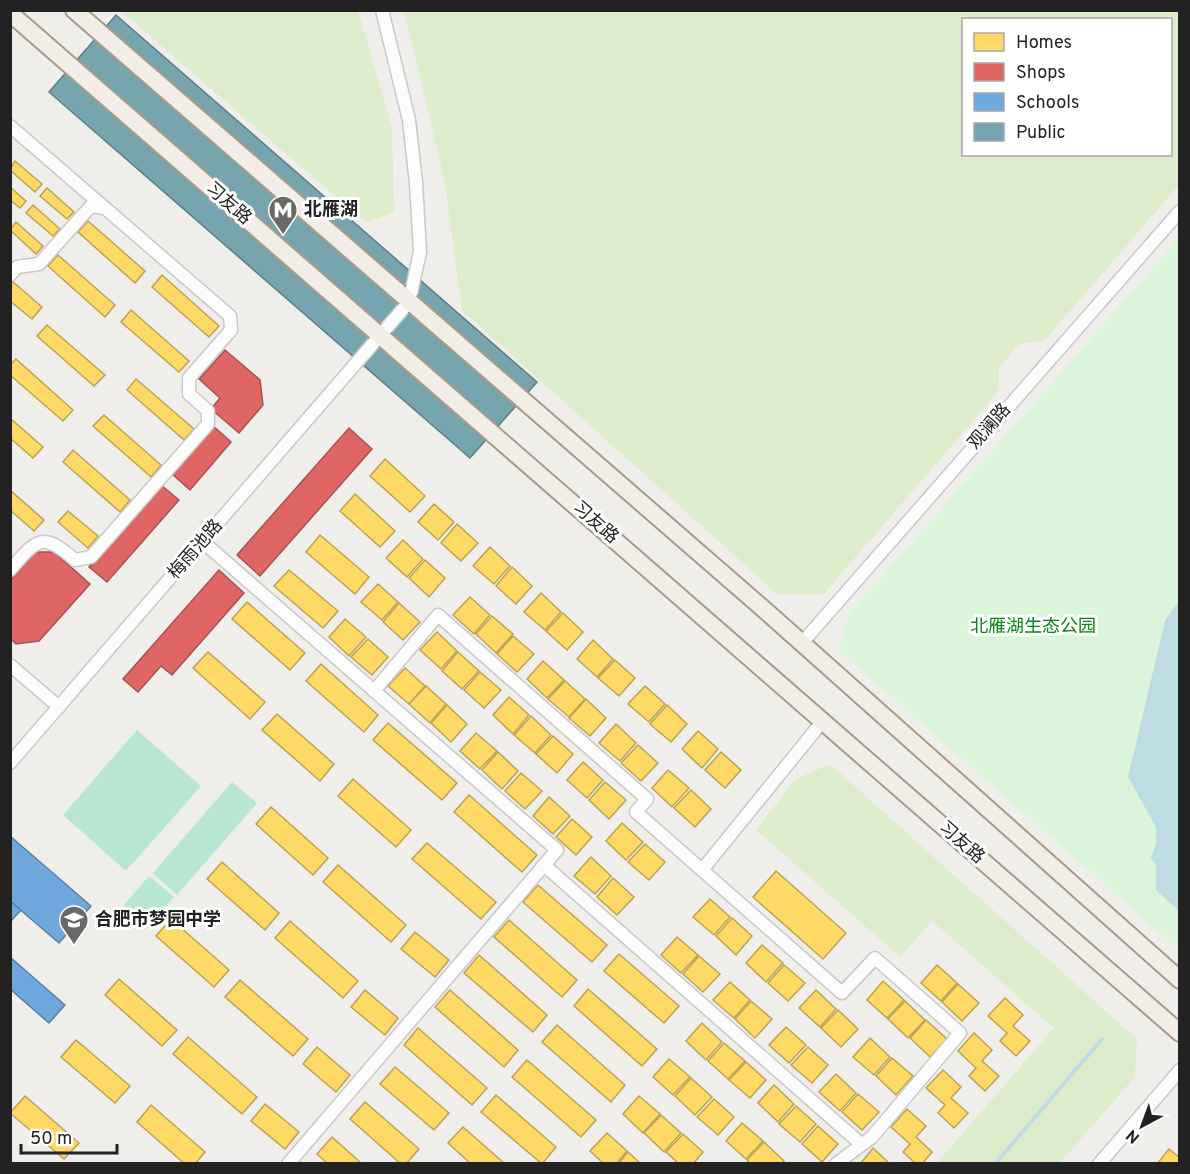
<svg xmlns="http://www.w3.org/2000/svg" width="1190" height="1174" font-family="Overpass,'Noto Sans SC',sans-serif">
  <rect width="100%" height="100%" fill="#f0eeeb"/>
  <g fill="#ddeccb" fill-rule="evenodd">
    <path d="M121 11H358L392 127 394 212 366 223Z"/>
    <path d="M404 11H1179V185L1045 340 1019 344 999 368 998 392 823 595 777 594 462 310 444 178ZM964 20H1170V154H964Z"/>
    <path d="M830 764 1137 1039 1135 1077 1060 1163H937L1054 1028 932 921 900 957 756 830 796 779Z"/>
  </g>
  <path fill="#daf5da" d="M1179 238V950L839 651 849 614Z"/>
  <g fill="#b7e6d2">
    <path d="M137 730 201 786 126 871 63 815Z"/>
    <path d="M232 782 257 803 177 895 153 873Z"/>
    <path d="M149 876 174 897 147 928 123 906Z"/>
  </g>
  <path fill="#bfdbe3" d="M1179 601V911L1156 890V827L1128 777 1165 621Z"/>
  <g fill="#ffd966" stroke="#bda252" stroke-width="1.5">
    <path d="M15 161 42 184 35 192 10 170Z"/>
    <path d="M10 187 26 201 20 208 10 200Z"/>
    <path d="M47 188 74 212 67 219 40 196Z"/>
    <path d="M33 205 60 229 53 236 26 213Z"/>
    <path d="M88 221 145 271 135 283 78 232Z"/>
    <path d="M16 222 43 246 36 254 10 230Z"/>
    <path d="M58 255 115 305 105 317 48 266Z"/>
    <path d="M162 275 219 326 209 337 152 287Z"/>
    <path d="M12 281 42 307 32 319 10 301Z"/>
    <path d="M131 310 189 361 179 372 121 322Z"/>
    <path d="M47 325 105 375 94 386 37 336Z"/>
    <path d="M16 359 73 410 63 421 10 375V365Z"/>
    <path d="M136 379 194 429 184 440 127 390Z"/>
    <path d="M104 415 161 465 151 477 93 426Z"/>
    <path d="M10 418 43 447 33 458 10 438Z"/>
    <path d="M73 450 130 500 120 512 63 462Z"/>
    <path d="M385 459 425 496 410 512 370 476Z"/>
    <path d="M10 490 44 520 34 531 10 510Z"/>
    <path d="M355 494 395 531 380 547 340 511Z"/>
    <path d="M434 504 454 522 438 540 418 522Z"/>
    <path d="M68 511 98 536 88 548 58 522Z"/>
    <path d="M457 524 478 543 461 561 441 543Z"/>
    <path d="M320 535 369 577 355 594 306 552Z"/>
    <path d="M403 540 423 559 407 577 386 558Z"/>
    <path d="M490 547 510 566 494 584 473 566Z"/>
    <path d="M425 560 445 578 429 597 409 578Z"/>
    <path d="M512 567 532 586 516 604 496 586Z"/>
    <path d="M289 570 338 611 323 628 274 586Z"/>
    <path d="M378 584 398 602 382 620 361 602Z"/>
    <path d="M541 593 561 612 545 630 524 612Z"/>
    <path d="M470 597 490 615 474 634 453 615Z"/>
    <path d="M247 602 305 653 290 670 232 619Z"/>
    <path d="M399 603 420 622 403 640 383 622Z"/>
    <path d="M563 613 583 632 567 650 546 631Z"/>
    <path d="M492 616 513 634 496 653 476 634Z"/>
    <path d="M345 619 366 637 349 656 329 637Z"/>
    <path d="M437 632 457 651 441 669 420 650Z"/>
    <path d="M513 636 534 654 517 672 497 654Z"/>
    <path d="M368 639 388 657 372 675 351 657Z"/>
    <path d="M593 640 613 659 597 677 577 659Z"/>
    <path d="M208 652 265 702 250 719 193 668Z"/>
    <path d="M458 652 479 671 462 689 442 671Z"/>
    <path d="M615 660 635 678 619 696 598 678Z"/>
    <path d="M543 661 564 680 547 698 527 679Z"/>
    <path d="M321 664 378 715 364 732 306 681Z"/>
    <path d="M405 668 425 686 409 704 388 686Z"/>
    <path d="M480 672 501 690 484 708 464 690Z"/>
    <path d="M565 681 585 699 569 717 548 699Z"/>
    <path d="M426 686 446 704 430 723 409 704Z"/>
    <path d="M645 686 665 704 649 722 628 704Z"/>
    <path d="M509 697 529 715 513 734 493 715Z"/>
    <path d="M586 699 606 718 590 736 569 718Z"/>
    <path d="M447 705 467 724 451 742 431 723Z"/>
    <path d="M667 705 687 724 671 742 650 724Z"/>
    <path d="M277 714 334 764 320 781 262 730Z"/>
    <path d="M531 716 551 735 535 753 514 735Z"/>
    <path d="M388 723 457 783 442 800 373 740Z"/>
    <path d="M616 724 636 743 620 761 599 743Z"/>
    <path d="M698 731 718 749 702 768 682 749Z"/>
    <path d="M476 733 497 751 480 769 460 751Z"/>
    <path d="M553 736 573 754 557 773 536 754Z"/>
    <path d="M638 745 658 763 641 781 621 763Z"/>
    <path d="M498 752 518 771 502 789 482 770Z"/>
    <path d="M721 752 741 770 725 788 705 770Z"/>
    <path d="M583 762 603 780 587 798 567 780Z"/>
    <path d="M668 770 689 788 672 807 652 788Z"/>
    <path d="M521 773 542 791 525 809 505 791Z"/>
    <path d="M353 779 411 830 396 847 338 796Z"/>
    <path d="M605 782 626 800 609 819 589 800Z"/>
    <path d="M691 790 711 809 695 827 674 808Z"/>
    <path d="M469 795 537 855 522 872 454 812Z"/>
    <path d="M549 797 570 816 553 834 533 816Z"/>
    <path d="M271 807 328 858 313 875 256 824Z"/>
    <path d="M572 819 592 837 576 855 556 837Z"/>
    <path d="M622 823 643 842 626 860 606 841Z"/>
    <path d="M427 843 496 902 481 919 412 859Z"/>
    <path d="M645 844 665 862 649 880 628 862Z"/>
    <path d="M591 857 611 876 595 894 574 876Z"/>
    <path d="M222 862 279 913 265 930 207 879Z"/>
    <path d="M338 865 406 925 391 942 323 882Z"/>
    <path d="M776 871 846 933 823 959 753 897Z"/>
    <path d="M613 878 634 897 617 915 597 897Z"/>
    <path d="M538 885 607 945 592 962 523 902Z"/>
    <path d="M710 899 730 917 714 935 693 917Z"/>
    <path d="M732 918 752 936 736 955 716 936Z"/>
    <path d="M171 919 229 970 214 987 156 936Z"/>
    <path d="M509 920 577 980 562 997 494 937Z"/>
    <path d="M290 921 358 981 343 998 275 938Z"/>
    <path d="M415 932 449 960 435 977 401 949Z"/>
    <path d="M677 937 698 955 681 973 661 955Z"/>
    <path d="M762 945 783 963 766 982 746 963Z"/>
    <path d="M619 954 679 1006 664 1023 604 971Z"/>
    <path d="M479 955 547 1015 533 1032 464 973Z"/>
    <path d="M699 956 720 974 703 992 683 974Z"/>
    <path d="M784 965 805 983 788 1001 768 983Z"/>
    <path d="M937 965 957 983 941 1001 921 983Z"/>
    <path d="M119 979 177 1030 162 1046 105 995Z"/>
    <path d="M240 980 308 1039 293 1056 225 997Z"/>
    <path d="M883 981 904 1000 887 1018 867 1000Z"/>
    <path d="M730 982 750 1000 734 1018 713 1000Z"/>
    <path d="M958 984 979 1003 962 1021 942 1002Z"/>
    <path d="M588 989 657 1049 642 1066 574 1006Z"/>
    <path d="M365 990 398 1018 385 1035 351 1007Z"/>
    <path d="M450 990 518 1050 504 1067 435 1007Z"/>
    <path d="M816 990 836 1009 820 1027 799 1008Z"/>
    <path d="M1005 998 1023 1015 1013 1026 1030 1041 1016 1056 1000 1041 1007 1033 988 1016Z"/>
    <path d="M751 1001 772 1019 755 1038 735 1019Z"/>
    <path d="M905 1001 925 1020 908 1038 888 1019Z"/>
    <path d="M838 1010 858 1029 841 1047 821 1028Z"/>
    <path d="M926 1020 947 1039 930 1057 910 1038Z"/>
    <path d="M702 1023 722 1042 706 1060 686 1041Z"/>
    <path d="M557 1025 625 1085 611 1102 542 1042Z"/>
    <path d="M786 1027 806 1045 789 1063 769 1045Z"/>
    <path d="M418 1028 487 1088 472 1105 404 1045Z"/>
    <path d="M974 1033 992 1050 982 1061 999 1076 985 1091 969 1076 976 1068 958 1051Z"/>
    <path d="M188 1037 257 1097 242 1114 173 1054Z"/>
    <path d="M870 1038 890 1057 874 1075 853 1057Z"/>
    <path d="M76 1040 130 1086 115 1103 61 1057Z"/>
    <path d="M724 1043 745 1061 728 1079 708 1061Z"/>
    <path d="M317 1047 350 1075 336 1092 303 1064Z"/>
    <path d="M808 1047 828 1065 812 1083 791 1065Z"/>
    <path d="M892 1058 913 1076 896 1095 876 1076Z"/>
    <path d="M669 1059 690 1077 673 1095 653 1077Z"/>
    <path d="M527 1060 596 1120 581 1137 512 1077Z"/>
    <path d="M746 1062 766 1080 750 1098 729 1080Z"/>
    <path d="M395 1067 449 1113 434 1130 380 1084Z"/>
    <path d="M943 1070 961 1087 951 1098 968 1113 954 1128 938 1113 945 1105 926 1088Z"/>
    <path d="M836 1074 856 1093 840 1111 819 1092Z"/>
    <path d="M691 1078 712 1097 695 1115 675 1096Z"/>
    <path d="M774 1085 794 1104 778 1122 758 1103Z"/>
    <path d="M858 1094 879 1112 862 1130 842 1112Z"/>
    <path d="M496 1095 556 1147 542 1164 481 1112Z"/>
    <path d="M25 1096 79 1143 64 1159 10 1113Z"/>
    <path d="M639 1096 660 1114 643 1133 623 1114Z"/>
    <path d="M714 1099 734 1117 718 1135 697 1117Z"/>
    <path d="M365 1102 419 1149 406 1164H401L350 1119Z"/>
    <path d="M265 1104 299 1132 285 1149 251 1121Z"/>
    <path d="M151 1105 205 1152 195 1164H185L137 1122Z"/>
    <path d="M796 1106 816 1124 800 1142 779 1124Z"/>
    <path d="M907 1109 926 1126 916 1137 932 1152 922 1164H916L903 1152 910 1144 891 1127Z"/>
    <path d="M661 1115 681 1133 664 1152 644 1133Z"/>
    <path d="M742 1123 763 1141 746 1159 726 1141Z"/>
    <path d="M818 1126 838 1144 822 1162 802 1144Z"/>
    <path d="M463 1127 505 1164H471L448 1143Z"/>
    <path d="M607 1133 627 1151 616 1164H604L590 1151Z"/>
    <path d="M683 1134 703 1152 693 1164H679L666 1152Z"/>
    <path d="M332 1137 362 1164H328L317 1154Z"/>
    <path d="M764 1142 784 1161 781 1164H750L747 1160Z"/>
    <path d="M873 1148 890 1164H860Z"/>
    <path d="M1169 1149 1180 1158V1164H1157Z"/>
    <path d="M628 1152 641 1164H618Z"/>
  </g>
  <g fill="#e06666" stroke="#a75252" stroke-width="1.5">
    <path d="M225 350 260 380 263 405 239 433 211 409 220 398 199 379Z"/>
    <path d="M212 425 231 442 190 490 171 473Z"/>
    <path d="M349 428 372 449 260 576 237 555Z"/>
    <path d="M161 485 179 500 107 582 89 567Z"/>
    <path d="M35 552H54L90 584 39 641 16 644 10 638V581Z"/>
    <path d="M219 570 244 593 172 675 161 666 138 692 123 679Z"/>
  </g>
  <g fill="#6fa8dc" stroke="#5880a4" stroke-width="1.5">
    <path d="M10 836 91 906 59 943 10 901Z"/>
    <path d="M10 901 21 910 10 922Z"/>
    <path d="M10 957 65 1005 49 1023 10 989Z"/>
  </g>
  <path fill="#76a5af" stroke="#5d7e85" stroke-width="1.5" d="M116 15 537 382 470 458 49 92Z"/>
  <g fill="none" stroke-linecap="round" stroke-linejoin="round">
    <g stroke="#bfdbe3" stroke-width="4">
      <path d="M1158 845 1153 857 1158 865"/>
      <path d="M995 1164 1102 1039"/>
    </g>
    <g stroke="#c9c8c7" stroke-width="15">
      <g id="minor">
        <path d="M10 126 105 208"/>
        <path d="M10 275 17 267 39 264 91 206 105 208 230 316 231 330 189 378V394L208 411V424L91 557 75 560C42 531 37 539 10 570"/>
        <path d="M203 542 557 850 288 1164"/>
        <path d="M801 644 1180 211"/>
        <path d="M10 665 59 707"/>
        <path d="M374 691 438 615 647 799 636 812 842 993 875 958 960 1033 872 1137 836 1164"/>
        <path d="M10 763 409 302 420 252 416 183 409 120 382 10"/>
        <path d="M544 865 861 1144"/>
        <path d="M702 870 822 722"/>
        <path d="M1099 1164 1180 1070"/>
      </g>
    </g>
    <g stroke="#a79c86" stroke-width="20">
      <g id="major">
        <path d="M74 10 767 612 1180 980"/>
        <path d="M10 13 1180 1033"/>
      </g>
    </g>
    <use href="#minor" stroke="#fdfcfc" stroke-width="12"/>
    <use href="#major" stroke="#f3ede7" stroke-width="16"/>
  </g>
  <defs>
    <g id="metro-pin" transform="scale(1.5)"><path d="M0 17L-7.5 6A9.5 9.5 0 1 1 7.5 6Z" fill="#6a6968" stroke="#fff"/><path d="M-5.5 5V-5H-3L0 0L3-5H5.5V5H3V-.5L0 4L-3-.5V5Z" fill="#fff"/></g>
    <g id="school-pin" transform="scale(1.5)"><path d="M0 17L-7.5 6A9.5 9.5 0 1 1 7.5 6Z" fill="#6a6968" stroke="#fff"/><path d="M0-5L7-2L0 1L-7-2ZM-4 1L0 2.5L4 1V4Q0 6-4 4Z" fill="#fff"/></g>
  </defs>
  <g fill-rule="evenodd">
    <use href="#metro-pin" x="283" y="210"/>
    <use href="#school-pin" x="74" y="920"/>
  </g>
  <g text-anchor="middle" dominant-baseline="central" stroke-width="6" stroke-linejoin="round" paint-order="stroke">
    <g font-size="18" fill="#222" stroke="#fff">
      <text transform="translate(228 204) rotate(41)">习友路</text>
      <text transform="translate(990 427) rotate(-49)">观澜路</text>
      <text transform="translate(595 523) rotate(41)">习友路</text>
      <text transform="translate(196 550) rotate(-49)">梅雨池路</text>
      <text transform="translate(961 843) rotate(41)">习友路</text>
    </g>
    <g font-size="18" font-weight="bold" fill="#222" stroke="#fff" text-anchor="start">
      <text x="304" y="210">北雁湖</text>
      <text x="95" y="920">合肥市梦园中学</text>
    </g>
    <g font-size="18" fill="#0c8416" stroke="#fff">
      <text x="1033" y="627">北雁湖生态公园</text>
    </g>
  </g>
  <rect width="1190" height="1174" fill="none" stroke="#222222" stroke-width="24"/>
  <rect x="962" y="18" width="210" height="138" fill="#ffffff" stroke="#a7a7a7" stroke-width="1.5"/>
  <rect x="974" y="33" width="30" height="18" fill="#ffd966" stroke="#a7a7a7" stroke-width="1.5"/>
  <text x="1016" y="48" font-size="18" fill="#222222">Homes</text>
  <rect x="974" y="63" width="30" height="18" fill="#e06666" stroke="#a7a7a7" stroke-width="1.5"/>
  <text x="1016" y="78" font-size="18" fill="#222222">Shops</text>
  <rect x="974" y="93" width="30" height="18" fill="#6fa8dc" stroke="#a7a7a7" stroke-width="1.5"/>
  <text x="1016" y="108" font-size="18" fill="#222222">Schools</text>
  <rect x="974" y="123" width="30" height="18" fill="#76a5af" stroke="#a7a7a7" stroke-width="1.5"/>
  <text x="1016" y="138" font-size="18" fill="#222222">Public</text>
  <g transform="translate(1142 1126) rotate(221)" stroke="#ffffff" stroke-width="4.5" paint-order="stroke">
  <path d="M0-4.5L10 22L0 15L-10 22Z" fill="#222222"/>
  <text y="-9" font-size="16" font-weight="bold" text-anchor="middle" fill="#222222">N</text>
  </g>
  <path d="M21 1144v9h96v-9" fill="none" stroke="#222222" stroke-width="3"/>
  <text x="30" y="1144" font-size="18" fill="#222222" stroke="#ffffff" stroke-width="4.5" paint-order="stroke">50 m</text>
</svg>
